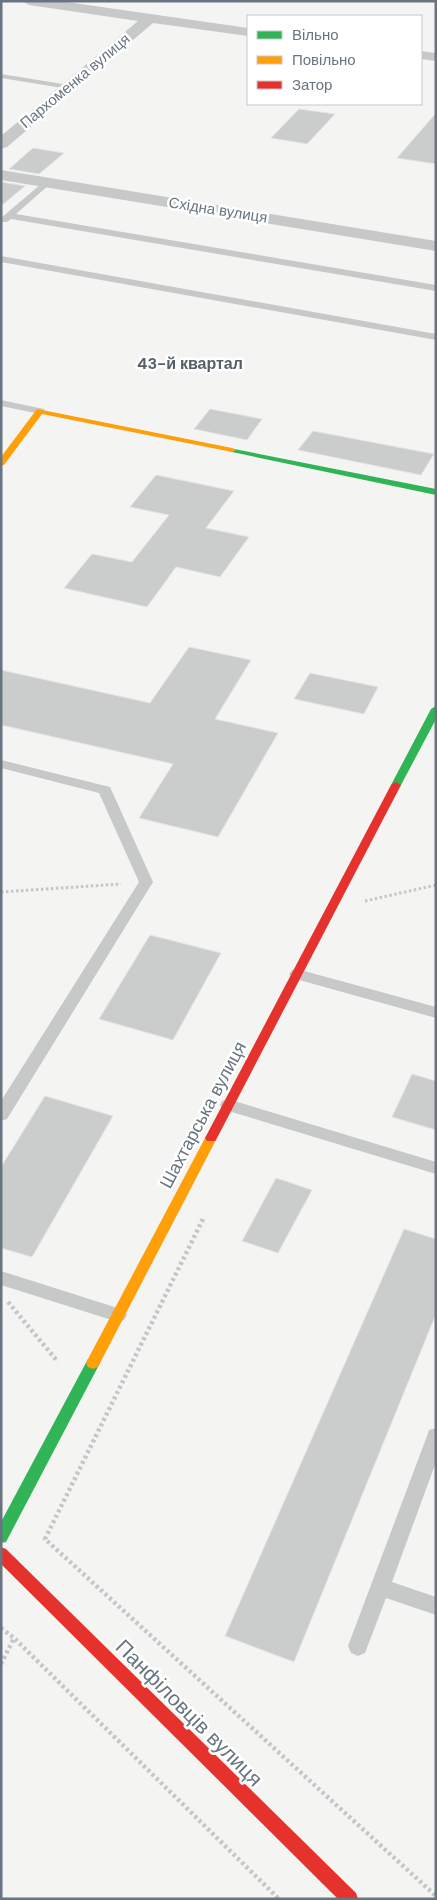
<svg xmlns="http://www.w3.org/2000/svg" width="437" height="1900" font-family="'DM Sans',sans-serif">
  <rect width="100%" height="100%" fill="#f4f4f3"/>
  <g fill="#cbcccc" stroke="#e4e4e3">
    <path d="M299 109 335 114 307 144 271 138Z"/>
    <path d="M436 113V164L397 158Z"/>
    <path d="M33 148 64 153 39 174 9 169Z"/>
    <path d="M1 182 25 186 1 206Z"/>
    <path d="M210 409 262 419 247 440 194 429Z"/>
    <path d="M313 431 434 454 421 475 298 450Z"/>
    <path d="M156 475 234 491 206 528 249 537 220 577 176 567 147 607 64 588 92 554 132 562 169 515 130 507Z"/>
    <path d="M189 647 251 660 215 719 278 733 218 837 139 818 173 764 1 725V670L150 703Z"/>
    <path d="M310 673 378 687 364 714 294 699Z"/>
    <path d="M150 935 221 953 173 1040 99 1019Z"/>
    <path d="M412 1074 436 1081V1130L392 1117Z"/>
    <path d="M45 1096 113 1116 32 1257 1 1248V1167Z"/>
    <path d="M276 1178 312 1190 278 1253 242 1241Z"/>
    <path d="M404 1229 436 1239V1314L294 1662 225 1636Z"/>
  </g>
  <g fill="none" stroke-linecap="round" stroke-linejoin="round">
    <g stroke="#c5c6c7" stroke-width="3" stroke-dasharray="2.5 2.5" stroke-linecap="butt">
      <path d="M1 892 121 884"/>
      <path d="M365 901 436 885"/>
    </g>
    <g stroke="#c5c6c7" stroke-width="4.5" stroke-dasharray="3 3" stroke-linecap="butt">
      <path d="M203 1219 45 1539 436 1896"/>
      <path d="M8 1302 58 1362"/>
      <path d="M1 1628 14 1638 279 1899"/>
      <path d="M1 1664 14 1638"/>
    </g>
    <g fill="#c7c9c9" fill-rule="evenodd">
      <path d="M1 74 69 85 73 87 69 89 1 78Z"/>
      <path d="M47 179 51 182 50 184 16 214 436 285V291L11 219 7 222H1V218Z"/>
      <path d="M1 256 436 334V340L1 262Z"/>
      <path d="M1 400 44 409 45 411 40 414 1 406Z"/>
      <path d="M1 760 110 787 153 882 7 1119 1 1121V1101L139 882 99 793 1 768Z"/>
      <path d="M297 969 436 1007V1018L292 978 289 974 292 970Z"/>
      <path d="M228 1099 436 1162V1174L222 1109 220 1105 222 1101Z"/>
      <path d="M1 1271 124 1310 127 1315 124 1320 118 1322 1 1285Z"/>
      <path d="M436 1428V1462L392 1582 436 1597V1615L386 1598 365 1653 358 1656 351 1653 348 1646 427 1436 429 1430Z"/>
    </g>
    <g fill="#c7c9c9" fill-rule="evenodd">
      <path d="M22 1H60L248 28V36L153 23 7 147 1 149V136L138 21 29 5Z"/>
      <path d="M421 51 436 53V61L421 59Z"/>
      <path d="M1 170 436 241V251L1 180Z"/>
    </g>
    <g fill="#30b455" fill-rule="evenodd">
      <path d="M229 448 436 489V495L232 452 228 450Z"/>
      <path d="M436 706V719L401 785 400 787H392L391 785 431 709Z"/>
      <path d="M93 1357 98 1359 100 1363 6 1542 1 1543V1522L88 1359Z"/>
    </g>
    <g fill="#ff9f0a" fill-rule="evenodd">
      <path d="M37 409 232 448 236 450 232 452 42 414 4 465H1V457Z"/>
      <path d="M211 1133 215 1135 217 1138 98 1367 93 1369 88 1367 86 1363 88 1359 205 1138 207 1135Z"/>
    </g>
    <g fill="#e5322d" fill-rule="evenodd">
      <path d="M396 782 401 785 217 1138 215 1141H207L205 1138 391 785Z"/>
      <path d="M1 1547 6 1549 356 1893 358 1899H338L1 1564Z"/>
    </g>
  </g>
  <g text-anchor="middle" dominant-baseline="central" stroke-width="5" stroke-linejoin="round" paint-order="stroke">
    <g font-size="15" fill="#687580" stroke="#fff">
      <text transform="translate(75 81) rotate(-40)">Пархоменка вулиця</text>
      <text transform="translate(218 210) rotate(9)">Східна вулиця</text>
    </g>
    <g font-size="16" font-weight="bold" fill="#555f66" stroke="#fff">
      <text x="190" y="363">43-й квартал</text>
    </g>
    <g font-size="18" fill="#687580" stroke="#fff">
      <text transform="translate(203 1115) rotate(-62)">Шахтарська вулиця</text>
    </g>
    <g font-size="21" fill="#687580" stroke="#fff">
      <text transform="translate(189 1713) rotate(45)">Панфіловців вулиця</text>
    </g>
  </g>
  <rect width="437" height="1900" fill="none" stroke="#687580" stroke-width="5"/>
  <rect x="247" y="15" width="175" height="90" fill="#ffffff" stroke="#c3c8cc"/>
  <rect x="257" y="31" width="25" height="8" fill="#30b455" stroke="#c3c8cc"/>
  <text x="292" y="40" font-size="15" fill="#687580">Вільно</text>
  <rect x="257" y="56" width="25" height="8" fill="#ff9f0a" stroke="#c3c8cc"/>
  <text x="292" y="65" font-size="15" fill="#687580">Повільно</text>
  <rect x="257" y="81" width="25" height="8" fill="#e5322d" stroke="#c3c8cc"/>
  <text x="292" y="90" font-size="15" fill="#687580">Затор</text>
</svg>
